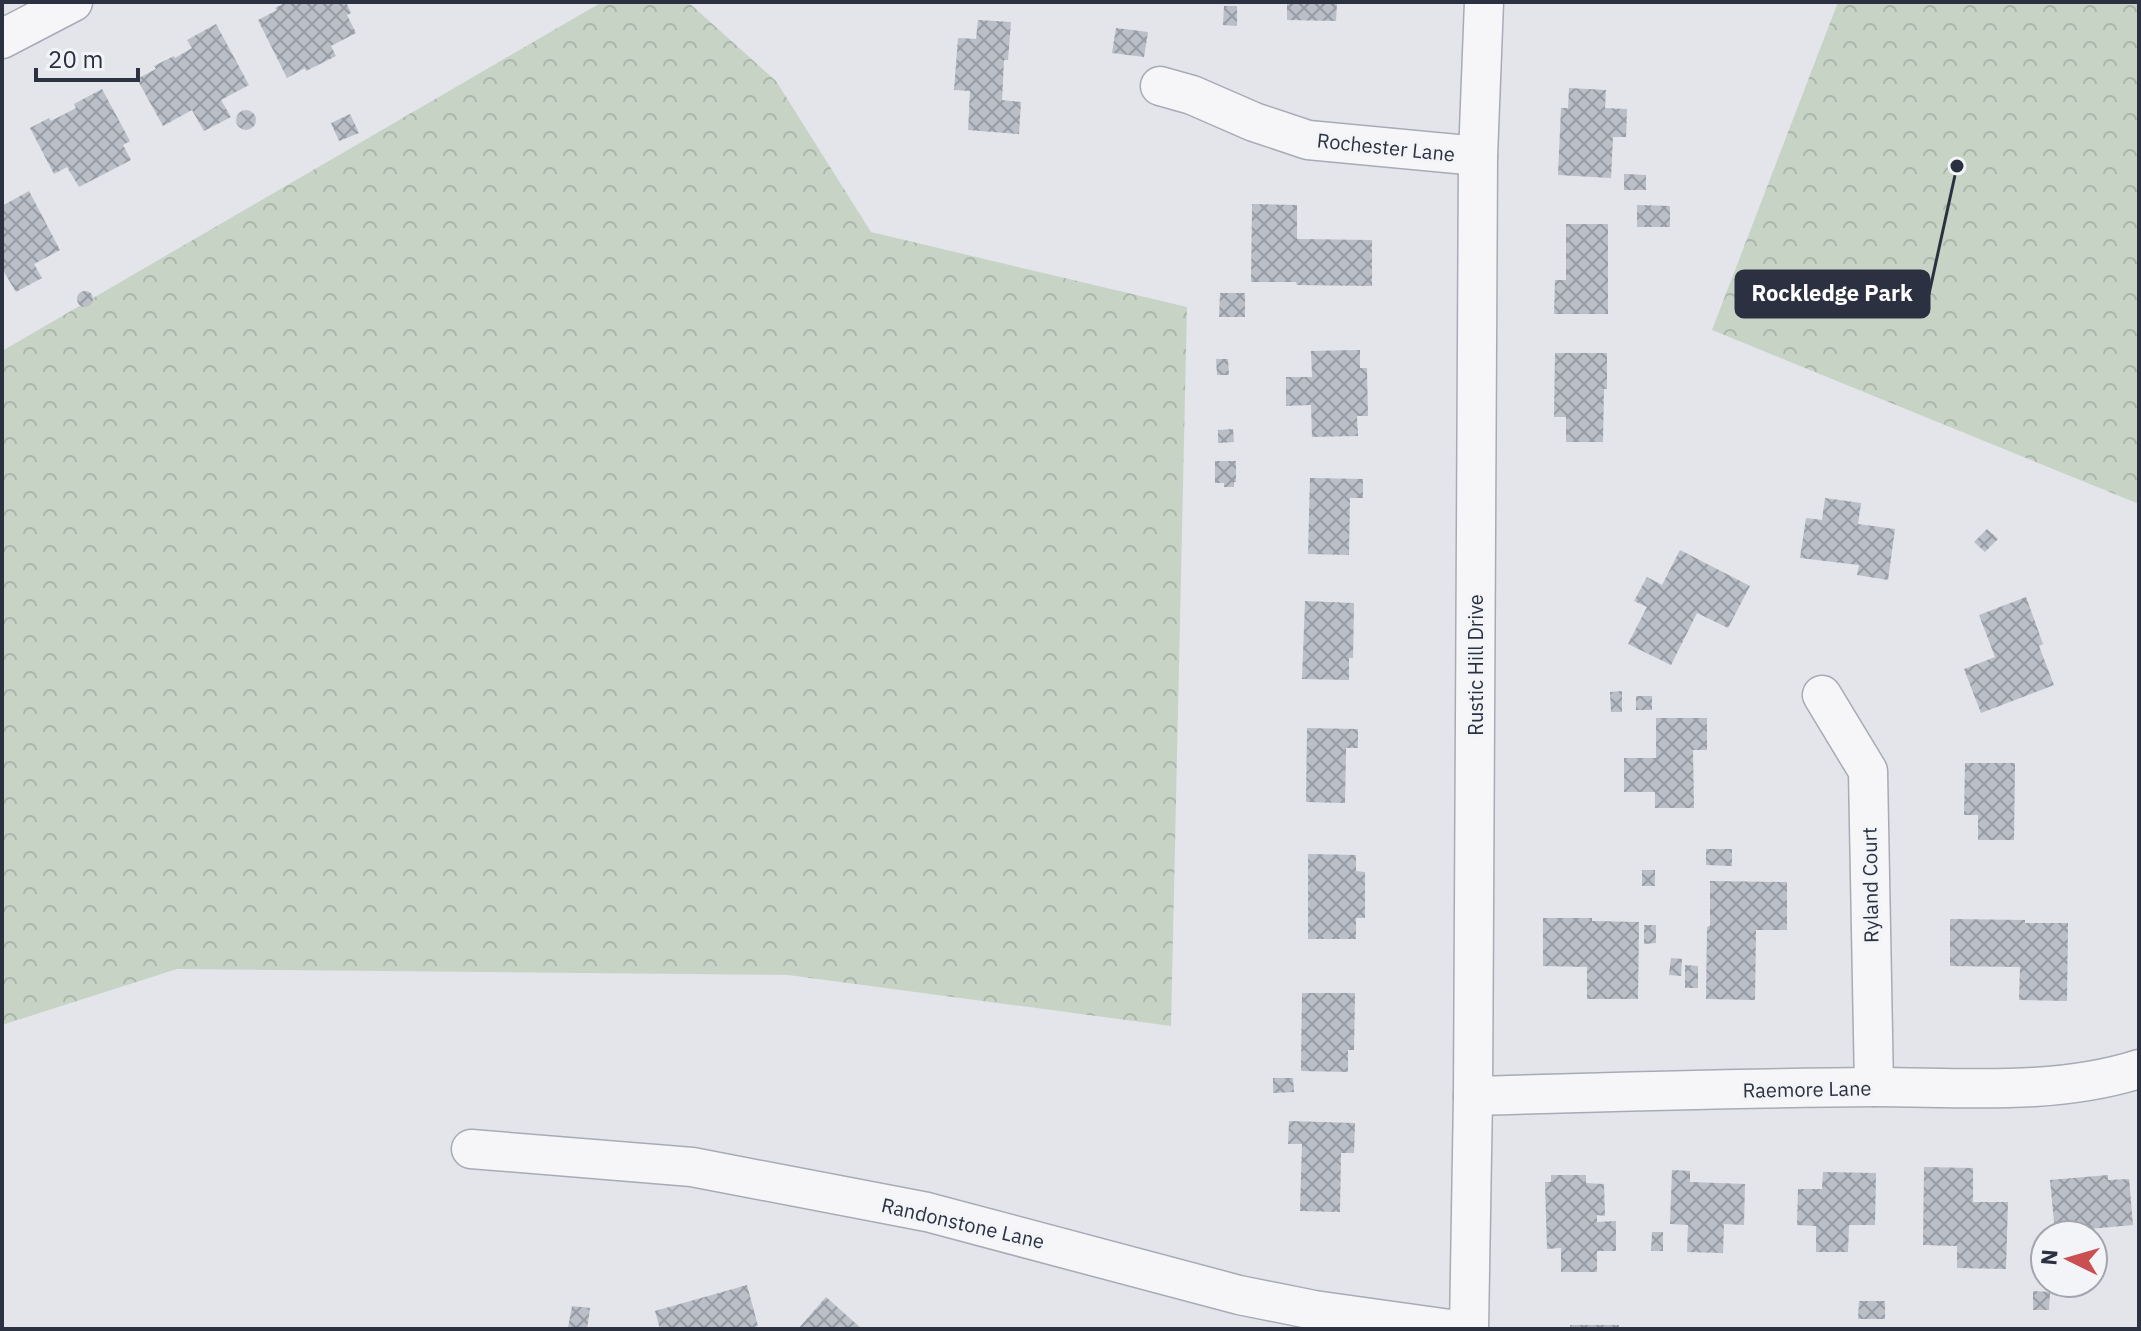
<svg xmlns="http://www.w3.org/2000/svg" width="2141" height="1331" font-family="'IBM Plex Sans',sans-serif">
  <defs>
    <pattern id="forest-crowns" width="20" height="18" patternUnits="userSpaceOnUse" patternTransform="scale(2)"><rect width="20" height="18" fill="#c7d4c5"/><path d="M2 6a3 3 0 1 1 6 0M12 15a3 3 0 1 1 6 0" fill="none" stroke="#abb6aa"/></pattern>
    <pattern id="building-cross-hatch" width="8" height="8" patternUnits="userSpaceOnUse" patternTransform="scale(2)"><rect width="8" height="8" fill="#babec7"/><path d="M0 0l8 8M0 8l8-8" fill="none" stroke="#979ba3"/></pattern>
  </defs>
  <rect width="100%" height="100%" fill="#e3e5eb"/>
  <g fill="url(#forest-crowns)">
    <path d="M602 2H688L776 81 871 232 1187 307 1171 1026 788 975 177 969 2 1025V351Z"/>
    <path d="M1838 2H2139V504L1712 330Z"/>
  </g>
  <g fill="url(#building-cross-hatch)">
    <path d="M287 2H346L351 13 347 15 356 33 331 46 336 56 306 71 305 68 287 78 258 20 277 10 275 8Z"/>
    <path d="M1287 2H1337L1336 21 1287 20Z"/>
    <path d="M1224 6H1237V26L1223 25Z"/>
    <path d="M978 20 1011 22 1008 60H1004L1002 100 1021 102 1019 134 968 130 970 91 954 90 958 38 976 39Z"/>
    <path d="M216 24 249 85 221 100 231 117 204 131 192 110 163 126 137 79 156 69 154 66 174 56 175 58 192 48 187 40Z"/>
    <path d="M1116 28 1148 32 1144 57 1112 53Z"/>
    <path d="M1569 88 1606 90 1605 108 1627 109 1626 137H1613L1611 178 1558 175 1561 108H1568Z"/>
    <path d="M102 89 130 141 123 145 131 160 79 187 67 167 54 174 30 128 49 118 51 121 76 108 74 104Z"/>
    <circle cx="246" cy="120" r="10"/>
    <path d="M350 114 359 133 339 141 331 123Z"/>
    <path d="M1624 174 1646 175V190H1624Z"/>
    <path d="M29 191 60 250 34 264 42 278 16 292 4 272 2 273V212L4 211 2 206Z"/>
    <path d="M1252 204 1297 205V239L1372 240V286L1297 285 1296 282H1251Z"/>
    <path d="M1637 205 1670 206V227H1637Z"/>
    <path d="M1566 224H1608V314H1554L1555 280H1566Z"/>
    <circle cx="85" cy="299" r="8"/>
    <path d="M1220 293H1245V317H1219Z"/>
    <path d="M1360 350V368H1367L1368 416H1357L1358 436 1312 437 1311 405 1286 406V377H1312L1311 351Z"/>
    <path d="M1555 353H1607V389H1604L1603 442H1566V417H1554Z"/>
    <path d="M1216 359H1228L1229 375H1217Z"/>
    <path d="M1233 429 1234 442 1218 443V430Z"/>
    <path d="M1215 461H1236V482H1234V487H1224V483H1215Z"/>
    <path d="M1310 478 1363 479V498H1350L1349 555 1308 554Z"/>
    <path d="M1825 498 1861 503 1858 524 1895 529 1888 580 1857 575 1859 565 1800 558 1806 518 1822 520Z"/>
    <path d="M1987 529 1998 539 1985 552 1974 542Z"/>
    <path d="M1680 550 1750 586 1728 628 1697 613 1671 665 1628 644 1647 607 1634 601 1647 577 1662 585Z"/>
    <path d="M2026 597 2043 644 2039 646 2054 685 1981 713 1964 669 1995 657 1979 615Z"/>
    <path d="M1305 601 1354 603 1353 658H1349V680L1302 679Z"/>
    <path d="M1622 691V712H1611L1610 692Z"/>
    <rect x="1636" y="696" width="16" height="14"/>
    <path d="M1656 718H1707V750H1693L1694 808H1655V792H1624V758H1656Z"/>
    <path d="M1307 728 1358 729V748H1346L1345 803 1306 802Z"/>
    <path d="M1965 763H2015L2014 840H1978V815H1964Z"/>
    <path d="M1706 849H1732V866L1706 865Z"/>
    <path d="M1308 854 1356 855V871L1365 872V918H1356V939H1308Z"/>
    <rect x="1642" y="870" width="13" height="16"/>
    <path d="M1710 881 1787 882V930H1756L1755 1000 1706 999 1707 927 1710 926Z"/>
    <path d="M1543 918H1592V921L1639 922 1638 999H1587V967L1543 966Z"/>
    <path d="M1950 919 2025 920V923H2068L2067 1001 2019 1000 2020 967 1950 966Z"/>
    <path d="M1644 925H1656V943L1644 944Z"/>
    <path d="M1671 958 1682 959 1681 976 1669 975Z"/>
    <path d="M1685 965 1698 966V988H1685Z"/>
    <path d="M1302 993H1355L1354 1050H1348V1072L1301 1071Z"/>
    <path d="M1273 1078H1293L1294 1092 1273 1093Z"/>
    <path d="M1289 1121 1355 1123 1354 1153H1341L1340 1212 1300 1211 1302 1144H1288Z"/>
    <path d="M1924 1167 1973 1168V1202H2008L2006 1269 1957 1268V1246L1923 1245Z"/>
    <path d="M1672 1170 1690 1171V1182L1745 1184 1744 1225 1724 1224 1723 1253 1687 1252 1688 1225 1670 1224Z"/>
    <path d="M1823 1172 1876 1173 1875 1225H1849L1848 1252H1816V1226L1797 1225 1798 1189H1822Z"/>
    <path d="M1551 1175H1586V1183L1604 1184 1605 1216 1597 1215V1222L1616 1221V1251H1597V1272H1561V1248L1547 1249 1545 1182H1551Z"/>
    <path d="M2108 1175V1180L2129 1179 2133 1225 2055 1232 2050 1180Z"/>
    <path d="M1652 1232H1663V1251H1651Z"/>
    <path d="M747 1285 758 1326 747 1329H660L655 1311Z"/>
    <path d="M2033 1291 2050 1292 2049 1310H2033Z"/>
    <path d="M826 1297 862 1329H798Z"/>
    <path d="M1859 1301H1885V1319H1858Z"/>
    <path d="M572 1306 590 1308 587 1329 568 1328Z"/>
    <rect x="1570" y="1325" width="49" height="4"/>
  </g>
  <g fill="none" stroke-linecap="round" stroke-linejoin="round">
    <g stroke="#a8abb5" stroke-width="41">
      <g id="street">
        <path d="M2 39 73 2"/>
        <path d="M1160 86 1192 95 1254 122 1308 140 1478 156"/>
        <path d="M1822 695 1868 771 1874 1087"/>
        <path d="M1473 1096C1607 1092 1740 1088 1874 1087 1962 1087 2054 1096 2139 1069"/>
        <path d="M471 1149 692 1167 927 1212 1239 1295 1314 1310 1450 1329"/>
        <path d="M1469 1329 1473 1096 1478 156 1484 2"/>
      </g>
    </g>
    <use href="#street" stroke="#f6f6f9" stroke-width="38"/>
  </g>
  <g text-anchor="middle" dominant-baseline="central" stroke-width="6" stroke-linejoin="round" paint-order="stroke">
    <g font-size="20" fill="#2c3142" stroke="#f3f4f8">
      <text transform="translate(1386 147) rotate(6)">Rochester Lane</text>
      <text transform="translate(1475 665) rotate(-90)">Rustic Hill Drive</text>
      <text transform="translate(1870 885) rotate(-91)">Ryland Court</text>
      <text transform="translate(1807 1089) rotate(-1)">Raemore Lane</text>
      <text transform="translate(963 1223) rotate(13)">Randonstone Lane</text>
    </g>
  </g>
  <path fill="none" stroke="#2c3142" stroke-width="3" d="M1957 166L1929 294"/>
  <circle fill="#2c3142" stroke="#f3f4f8" stroke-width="3" cx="1957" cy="166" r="8"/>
  <rect fill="#2c3142" stroke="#2c3142" stroke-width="3" x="1736" y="271" width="193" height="46" rx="8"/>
  <g font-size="22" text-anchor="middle" font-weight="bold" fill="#fff">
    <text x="1832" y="301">Rockledge Park</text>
  </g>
  <rect width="2141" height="1331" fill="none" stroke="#2c3142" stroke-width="8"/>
  <g transform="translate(2069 1259) rotate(275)"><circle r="38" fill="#f3f4f8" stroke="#a3a6af" stroke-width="2"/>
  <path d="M0-6L14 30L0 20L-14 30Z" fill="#c94f53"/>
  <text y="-12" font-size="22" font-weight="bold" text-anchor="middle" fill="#2c3142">N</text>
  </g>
  <path d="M36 68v12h102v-12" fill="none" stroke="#2c3142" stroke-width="4"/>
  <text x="48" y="68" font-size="24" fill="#2c3142" stroke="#f3f4f8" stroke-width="6" paint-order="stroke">20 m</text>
</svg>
